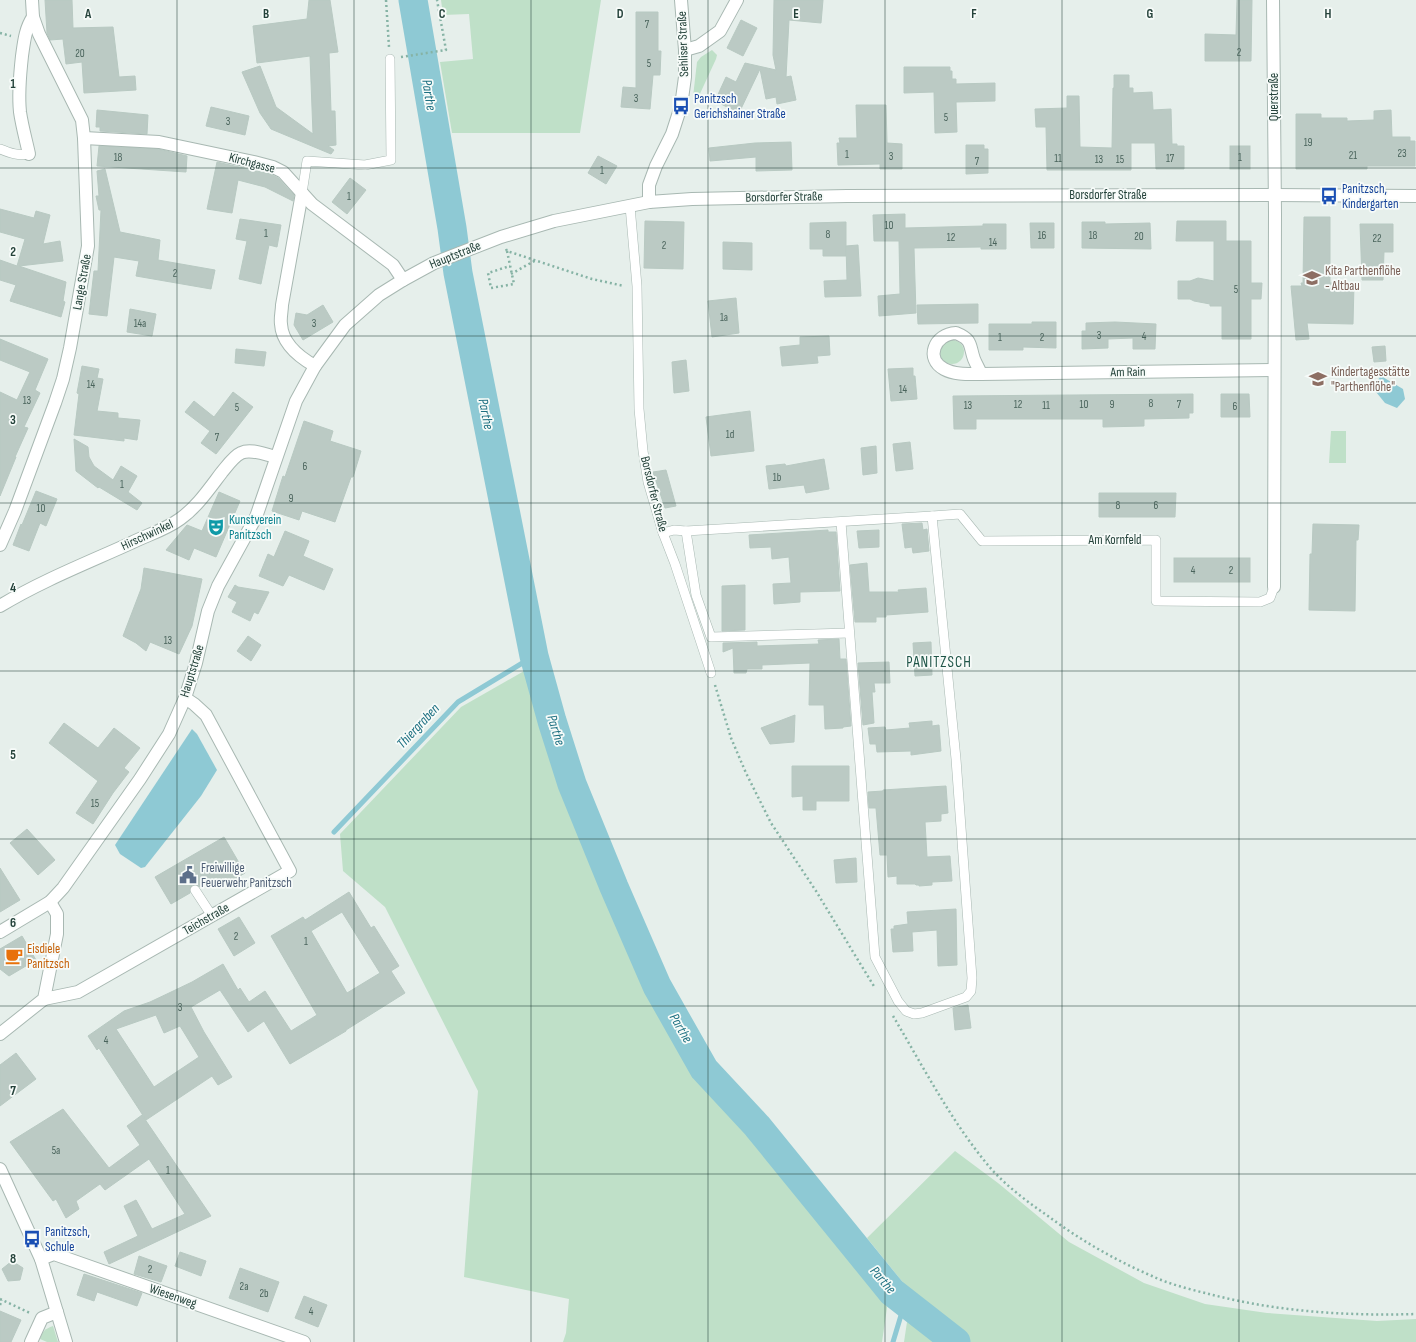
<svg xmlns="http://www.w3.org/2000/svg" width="1416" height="1342" font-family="'Sofia Sans Condensed',sans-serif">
  <rect width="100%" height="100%" fill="#e6efeb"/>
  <g fill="#bfe0c8">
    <path d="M441 0H601L580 133H452L440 62 473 59 469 14 443 15Z"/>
    <path d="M712 50 717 55 716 59 698 98 693 97 697 62 701 57Z"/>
    <circle cx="952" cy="352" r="12"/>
    <path d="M1331 431H1346V463H1329Z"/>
    <path d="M531 667 570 804 646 980 700 1075 888 1301 882 1342H563L566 1333 569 1299 464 1277 478 1091 385 907 343 871 340 834 461 707Z"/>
    <path d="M955 1151 998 1183 1069 1242 1144 1283 1205 1304 1267 1313 1377 1321 1416 1319V1342H966L947 1328 905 1285 867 1238Z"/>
    <path d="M907 1322 918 1325 938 1342H904Z"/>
    <path d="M53 1326 58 1342H47L40 1339C42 1331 45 1329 53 1326Z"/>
  </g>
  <g fill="#8ec9d4">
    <path d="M1381 376 1403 389 1405 399 1397 408 1385 403 1372 387Z"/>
    <path d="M192 729 197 734 217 770 201 796 145 867 141 868 120 854 115 845Z"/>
  </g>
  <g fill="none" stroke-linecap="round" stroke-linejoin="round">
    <g stroke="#8ec9d4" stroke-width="5">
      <path d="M334 832 458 702 534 656"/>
      <path d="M893 1342 905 1302"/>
    </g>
    <path stroke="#8ec9d4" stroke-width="29" d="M413 0 452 228 458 273 534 656 552 721 572 784 614 887 657 986 704 1069 757 1126 892 1292 956 1342"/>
  </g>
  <g fill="#bbcac4" stroke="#b8c9c2" fill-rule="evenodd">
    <path d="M45 0H72L73 28 113 27 119 77 135 76 136 90 84 93 82 62 66 64 63 39 50 40 47 33Z"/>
    <path d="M309 0H330L338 52 329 53 331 111H335L336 145 328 146 334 150 331 154 271 129 260 113 242 72 260 66 276 107 313 134 310 56 257 63 253 26 307 19Z"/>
    <path d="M774 0H823L821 23 789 20 786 77 791 76 796 100 777 104 776 97 766 99 760 69 739 113 715 101 726 77 736 82 745 63 776 70 773 55Z"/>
    <path d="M1237 0H1252L1251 61H1205V34L1236 35Z"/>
    <path d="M636 12H658V51H661L660 75H653L650 109 621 107 623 87 636 88Z"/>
    <path d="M741 20 757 28 743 56 727 48Z"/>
    <path d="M904 67H950V71H952V79H956V84L995 83V101L956 102 957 132 935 133 934 92 904 93Z"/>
    <path d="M1114 75H1129V88H1133V93L1152 92 1153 110 1171 109 1172 144H1177V146H1184V169H1156L1155 143H1131V170H1047L1046 127H1036L1035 109 1067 108V96H1079L1080 147 1112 148 1113 88H1114Z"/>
    <path d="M856 105H886L887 143 902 144V169H880V164L838 165 837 143H840L839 138H857Z"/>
    <path d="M211 107 249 116 245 135 206 126Z"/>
    <path d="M97 110 148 115 147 134 100 131V127H96Z"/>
    <path d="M1391 110 1392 137H1410V141H1415V166H1367V169H1296V114H1321V118H1347V121L1374 120V111Z"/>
    <path d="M791 142 792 170 756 171V157L710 161 709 148 755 143Z"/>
    <path d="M966 145H984V149H988V173L966 174Z"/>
    <path d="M99 146 158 149 187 156 186 172 97 166Z"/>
    <rect x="1230" y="146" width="20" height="23"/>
    <path d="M598 156 617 166 606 184 588 173Z"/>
    <path d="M217 162 270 174 278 178 294 195 293 201 265 187 238 180 232 213 207 209Z"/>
    <path d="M105 169 120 232 160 240 158 260 215 270 211 289 136 276 139 261 114 257 107 316 89 314 94 271H98L101 210H99L96 196H99L97 171Z"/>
    <path d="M350 178 366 190 347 214 332 202Z"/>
    <path d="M0 209 34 218 36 211 50 215 43 244 60 241 63 261 19 266 66 282 63 301 65 302 61 317 10 301 16 285 0 280V260L17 266 25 239 0 232Z"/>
    <path d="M905 214V228L983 226V224H1006V249H981V247L914 248 916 313 879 316 878 296 900 294 899 241H874L873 215Z"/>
    <path d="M1304 217H1330V283L1354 284 1353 324 1307 323 1309 339 1296 340 1291 286H1302L1301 283H1303Z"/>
    <path d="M240 219 281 225 277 247 269 245 261 284 239 279 247 241 236 239Z"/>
    <path d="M645 221 684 222 683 269 644 268Z"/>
    <path d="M1177 221H1226V241H1251V283H1262L1261 299H1251V339H1222V306H1210V304L1194 301 1190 299H1178V281H1190L1198 278 1214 281V241H1176Z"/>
    <path d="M846 222V256H823V249H810V223Z"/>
    <path d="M1082 222H1105V224L1150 223 1151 249 1082 248Z"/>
    <path d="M1030 223H1054V248H1031Z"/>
    <path d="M1360 224H1393V252H1384L1383 280H1362Z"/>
    <path d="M723 242 752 243V270L723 269Z"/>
    <path d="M858 245 861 296 825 297 824 281 847 280 846 246Z"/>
    <path d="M736 298 739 333 712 337 708 301Z"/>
    <path d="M978 304V323L918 324 917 305Z"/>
    <path d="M323 305 333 322 303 340 294 325 296 313 307 315Z"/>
    <path d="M130 309 156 314 152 336 127 332Z"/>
    <path d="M1032 322H1056V348L1023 347V350H989V324H1032Z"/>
    <path d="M1115 322 1156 324 1155 349H1133V338L1108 339V348L1082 349V331H1086V323Z"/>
    <path d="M829 336 830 355 817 356 818 363 782 366 780 347 800 345V337Z"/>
    <path d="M0 339 48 359 35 390 40 393 24 427 28 428 15 457H16L0 496V392L17 400 30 372 0 360Z"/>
    <path d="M1385 346 1386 361 1374 362 1372 347Z"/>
    <path d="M236 349 266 352 264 366 235 363Z"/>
    <path d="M686 360 689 391 674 393 672 362Z"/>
    <path d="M82 366 99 369 97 378 103 379 97 411 118 413V418L140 420 137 440 124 438V441L74 435 79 394 77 393Z"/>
    <path d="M913 368V376H915L917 399 891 401 888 369Z"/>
    <path d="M233 392 253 407 216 454 201 443 210 431 185 412 194 401 214 417Z"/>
    <path d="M1193 394V413H1189V418L1144 419V426L1103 427V419H976V429H954L953 396Z"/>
    <path d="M1221 394H1249L1250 417H1221Z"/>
    <path d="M750 411 754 451 711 456 706 417Z"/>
    <path d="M304 421 333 431 330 441 361 451 353 477H351L335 522 302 511 299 520 272 511 283 476 285 477Z"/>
    <path d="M74 439 88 447 89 457 94 466 113 480 121 466 137 476 128 492 142 503 137 510 99 487 98 488 76 471Z"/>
    <path d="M910 442 913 469 896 471 893 444Z"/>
    <path d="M876 446 877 473 863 475 861 448Z"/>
    <path d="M824 459 829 489 806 493 804 485 769 489 766 466 785 464 786 466Z"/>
    <path d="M666 470 676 506 665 508 653 472Z"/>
    <path d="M36 491 57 499 46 526 40 523 29 551 13 545 21 524 22 525Z"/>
    <path d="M219 492 240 501 216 557 194 548 189 560 166 550 187 525 202 531Z"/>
    <path d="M1099 493H1176L1175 517H1099Z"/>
    <path d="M922 523 923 530 927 529 929 551 913 553 912 547 905 548 902 524Z"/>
    <path d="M1313 524 1359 525 1358 540H1356L1355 611 1309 610 1310 554H1312Z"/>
    <path d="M828 530V532H836L840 591 800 592V602L774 604 773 584 791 583 789 557 772 559 771 547 750 548 749 535Z"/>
    <path d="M879 530V547L859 548 857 531Z"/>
    <path d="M285 531 309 541 303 556 333 569 324 590 289 575 283 586 259 576 268 554 274 557Z"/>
    <rect x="1174" y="558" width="76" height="24"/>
    <path d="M867 563 869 592H899L898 590 926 588 928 612 886 615V617H876V622H855L850 565Z"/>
    <path d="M144 568 202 579 192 626 179 654 150 642 146 651 136 643 123 636 141 589Z"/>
    <path d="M235 585 238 587 269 592 258 614 254 612 250 621 232 612 237 602 228 597Z"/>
    <path d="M745 585V630L722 631V586Z"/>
    <path d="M248 636 261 645 251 661 237 651Z"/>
    <path d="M839 639 840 659H846L851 726 843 727V728L825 729 824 705H809L810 663 762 665V669H747L746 673H734L733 648 723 652V643L757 642V646L819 644 818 640Z"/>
    <path d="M931 642 932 675 915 676 913 643Z"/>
    <path d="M889 662 890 683H874L875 692H872L874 723 863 725 858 663Z"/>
    <path d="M795 715 794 742 770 744 761 728Z"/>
    <path d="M932 721V726L939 725 941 751 911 755V751L877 752 876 744H870L868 728 885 727 886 730 910 728 909 723Z"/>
    <path d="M64 723 98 748 114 728 140 748 124 768 129 772 113 793 93 824 76 813 98 781 49 743Z"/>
    <path d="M792 766H849V801H816V810H803V796L792 797Z"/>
    <path d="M946 786 948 813 941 814V821L925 822 927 857 950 856 952 881 932 882V885L919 886V885H916L915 884H897V876L888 877 887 855H880L876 808H869L868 792 883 791V790Z"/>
    <path d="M27 829 55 860 38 875 10 843Z"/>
    <path d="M224 837 245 873 223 886 217 877 200 887 197 885H192L190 888V893L171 904 155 877Z"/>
    <path d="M856 858 857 882 836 883 834 860Z"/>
    <path d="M0 868 20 900 0 912Z"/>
    <path d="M349 892 371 928 374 926 399 966 391 971 405 993 346 1030V1031L290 1064 264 1021 248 1032 220 990 191 1007 204 1032 232 1077 218 1085 212 1076 146 1120 99 1048 97 1050 88 1036 124 1011 150 1002 169 993 192 982 223 964 238 990 240 988 249 1002 265 991 291 1031 317 1015 271 936 303 917 305 920ZM342 912 380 973 347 993 311 931ZM156 1015 164 1033 180 1026 199 1057 154 1087 116 1029Z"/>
    <path d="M956 909 957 965 938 966 937 930 912 932 913 951 893 952 891 929H894V926L908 924 907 912Z"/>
    <path d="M239 917 255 943 234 956 218 929Z"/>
    <path d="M22 936 36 960 9 976 0 969V949Z"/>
    <path d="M968 1005 971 1028 955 1030 953 1008Z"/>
    <path d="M16 1053 36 1079 0 1106V1065Z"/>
    <path d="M63 1109 109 1168 140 1145 127 1126 142 1115 211 1216 109 1264 104 1252 138 1236 124 1206 136 1200 152 1229 185 1214 149 1159 105 1190 100 1184 76 1201 79 1209 66 1218 56 1199 53 1201 10 1142Z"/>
    <path d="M180 1252 206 1261 201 1276 175 1266Z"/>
    <path d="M139 1256 167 1266 161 1282 134 1274Z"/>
    <path d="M12 1261 23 1268 20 1280 8 1281 2 1269Z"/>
    <path d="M240 1268 279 1282 268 1312 229 1298Z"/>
    <path d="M84 1274 142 1293 137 1306 97 1292 94 1301 77 1295Z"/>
    <path d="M304 1296 327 1305 318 1327 295 1318Z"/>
    <path d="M0 1311 21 1320 11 1342H0Z"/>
  </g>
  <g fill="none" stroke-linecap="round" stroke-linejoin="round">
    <g stroke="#a8b8b2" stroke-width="10">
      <g id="service">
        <path d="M0 149C10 153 18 156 29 154"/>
        <path d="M302 193 307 161 365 165 391 160 390 59"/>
        <path d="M630 206 637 286 639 409 643 451 648 482 663 533 675 564 711 673"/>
        <path d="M932 516 960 514 982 541 1156 540V601L1260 602 1270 598 1274 587"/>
        <path d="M686 531 696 595 711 637 849 633"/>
        <path d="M663 533 674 530 686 531 932 516 956 759 972 978 971 991 966 997 922 1013 914 1014 906 1011 898 1001 875 957 841 522"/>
        <path d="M195 890 212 916"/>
      </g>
    </g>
    <g stroke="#a8b8b2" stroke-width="14">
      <g id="minor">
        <path d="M1273 0 1275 213 1274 587"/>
        <path d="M685 50 699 46 720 31 737 0"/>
        <path d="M84 138 159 142 254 162 273 167 283 172 312 204 393 265 403 280"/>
        <path d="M29 154C26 140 22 126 20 112 18 93 20 74 22 56 24 42 25 29 33 17"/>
        <path d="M302 193 282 305C282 311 280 318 281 324 282 344 299 357 315 366"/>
        <path d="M956 333C973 340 969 345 974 359 976 364 979 369 981 374 969 374 955 375 944 369 925 359 934 334 956 333Z"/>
        <path d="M981 374 1274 370"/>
        <path d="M0 545 15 511 55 403 63 379 70 348 88 246 84 138 82 120 39 34 33 17 32 0"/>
        <path d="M0 606C41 581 87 563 131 543 147 535 165 530 180 519 197 507 209 489 222 472 227 466 234 456 241 453 251 448 266 455 276 457"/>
        <path d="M44 999 78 992 290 871 206 715 194 704 185 698"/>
        <path d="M0 1034 44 999 57 934V914L50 902"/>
        <path d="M41 1259 54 1254 304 1342"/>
        <path d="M31 1342 42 1318 57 1312"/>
      </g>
    </g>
    <g stroke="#a8b8b2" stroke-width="14">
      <g id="tertiary">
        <path d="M649 202V185L656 166 672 134 681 106 685 77V50L681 0"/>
        <path d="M0 932 50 902 63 888 140 779 169 734 185 698 196 663 208 611 218 586 256 517 296 401 315 366 345 325 379 295 403 280 434 263 501 237 554 221 649 202 692 199 847 196 1274 195 1416 196"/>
        <path d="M0 1169 41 1259 66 1342"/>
      </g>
    </g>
    <g stroke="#86b3a5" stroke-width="2.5" stroke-dasharray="2 3" stroke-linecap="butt">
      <path d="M386 0 389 47"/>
      <path d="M0 33 11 36"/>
      <path d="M401 57 446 50 437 0"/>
      <path d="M506 249 507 251 592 279 624 286"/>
      <path d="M507 251 514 284 491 288 488 273 510 266"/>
      <path d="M511 274 536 260"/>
      <path d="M715 685 731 738 746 773 771 823 816 891 875 988"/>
      <path d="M893 1016C924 1068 953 1125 993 1171 1009 1188 1029 1203 1048 1216 1080 1240 1115 1260 1152 1276 1171 1285 1193 1290 1213 1295 1280 1312 1348 1316 1416 1314"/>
      <path d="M0 1299 30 1313"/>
      <path d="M0 1305 2 1300"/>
    </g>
    <use href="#service" stroke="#fff" stroke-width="9"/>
    <use href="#minor" stroke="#fff" stroke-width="12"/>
    <use href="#tertiary" stroke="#fff" stroke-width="12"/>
  </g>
  <path fill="none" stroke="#24423a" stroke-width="1" stroke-opacity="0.55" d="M177 0V1342M354 0V1342M531 0V1342M708 0V1342M885 0V1342M1062 0V1342M1239 0V1342M0 168H1416M0 336H1416M0 503H1416M0 671H1416M0 839H1416M0 1006H1416M0 1174H1416"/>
  <defs>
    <g id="bus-bare" transform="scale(1.38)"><path d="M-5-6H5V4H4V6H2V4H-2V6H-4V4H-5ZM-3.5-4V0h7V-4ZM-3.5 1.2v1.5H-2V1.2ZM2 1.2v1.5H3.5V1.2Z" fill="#1a4fb4" stroke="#f7fbf9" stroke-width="2.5" paint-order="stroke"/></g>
    <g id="school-bare" transform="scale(1.38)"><path d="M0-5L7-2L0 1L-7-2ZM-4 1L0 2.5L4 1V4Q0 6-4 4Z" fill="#8d6e63" stroke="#f7fbf9" stroke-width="2.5" paint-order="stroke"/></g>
    <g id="theatre-bare" transform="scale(1.38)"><path d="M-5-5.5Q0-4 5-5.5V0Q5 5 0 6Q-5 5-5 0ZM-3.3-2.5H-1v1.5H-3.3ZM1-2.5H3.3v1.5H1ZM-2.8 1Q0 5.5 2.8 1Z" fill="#0f9aa8" stroke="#f7fbf9" stroke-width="2.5" paint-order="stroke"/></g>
    <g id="civic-bare" transform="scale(1.38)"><path d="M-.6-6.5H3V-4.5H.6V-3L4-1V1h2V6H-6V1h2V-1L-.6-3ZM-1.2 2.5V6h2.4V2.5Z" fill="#5c6f8a" stroke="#f7fbf9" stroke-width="2.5" paint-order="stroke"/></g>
    <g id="cafe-bare" transform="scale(1.38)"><path d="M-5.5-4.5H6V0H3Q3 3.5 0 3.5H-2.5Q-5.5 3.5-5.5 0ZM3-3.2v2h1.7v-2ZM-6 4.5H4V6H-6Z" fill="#e8710a" stroke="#f7fbf9" stroke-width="2.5" paint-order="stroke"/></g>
  </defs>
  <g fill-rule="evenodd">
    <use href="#bus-bare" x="681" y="106"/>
    <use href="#bus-bare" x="1329" y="196"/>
    <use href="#school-bare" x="1312" y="278"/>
    <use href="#school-bare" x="1318" y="379"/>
    <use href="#theatre-bare" x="216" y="527"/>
    <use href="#civic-bare" x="188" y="875"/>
    <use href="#cafe-bare" x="14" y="956"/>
    <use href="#bus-bare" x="32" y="1239"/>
  </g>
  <g text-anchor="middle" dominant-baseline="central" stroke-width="3.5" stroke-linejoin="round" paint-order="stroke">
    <g font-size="11" fill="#4a645c">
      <text x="647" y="24">7</text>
      <text x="1239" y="52">2</text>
      <text x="80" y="53">20</text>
      <text x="649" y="63">5</text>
      <text x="636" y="98">3</text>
      <text x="946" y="117">5</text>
      <text x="228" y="121">3</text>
      <text x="1308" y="142">19</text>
      <text x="1402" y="153">23</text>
      <text x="847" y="154">1</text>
      <text x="1353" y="155">21</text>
      <text x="891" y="156">3</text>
      <text x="118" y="157">18</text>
      <text x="1240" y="157">1</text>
      <text x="1058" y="158">11</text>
      <text x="1170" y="158">17</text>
      <text x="1099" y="159">13</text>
      <text x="1120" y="159">15</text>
      <text x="977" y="161">7</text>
      <text x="602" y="170">1</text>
      <text x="349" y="196">1</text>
      <text x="889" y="225">10</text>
      <text x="266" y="233">1</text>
      <text x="828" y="234">8</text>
      <text x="1042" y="235">16</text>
      <text x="1093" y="235">18</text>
      <text x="1139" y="236">20</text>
      <text x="951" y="237">12</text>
      <text x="1377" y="238">22</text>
      <text x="993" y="242">14</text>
      <text x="664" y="245">2</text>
      <text x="175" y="273">2</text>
      <text x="1236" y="289">5</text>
      <text x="724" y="317">1a</text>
      <text x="140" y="323">14a</text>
      <text x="314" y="323">3</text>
      <text x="1099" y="335">3</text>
      <text x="1144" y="336">4</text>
      <text x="1000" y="337">1</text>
      <text x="1042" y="337">2</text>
      <text x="91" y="384">14</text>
      <text x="903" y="389">14</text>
      <text x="27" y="400">13</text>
      <text x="1151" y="403">8</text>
      <text x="1018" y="404">12</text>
      <text x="1084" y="404">10</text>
      <text x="1112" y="404">9</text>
      <text x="1179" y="404">7</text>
      <text x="968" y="405">13</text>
      <text x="1046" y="405">11</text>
      <text x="1235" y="406">6</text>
      <text x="237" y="407">5</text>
      <text x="730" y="434">1d</text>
      <text x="217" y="437">7</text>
      <text x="305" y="466">6</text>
      <text x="777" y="477">1b</text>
      <text x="122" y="484">1</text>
      <text x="291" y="498">9</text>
      <text x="1118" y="505">8</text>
      <text x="1156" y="505">6</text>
      <text x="41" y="508">10</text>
      <text x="1193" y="570">4</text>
      <text x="1231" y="570">2</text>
      <text x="168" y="640">13</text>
      <text x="95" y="803">15</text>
      <text x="236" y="936">2</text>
      <text x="306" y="941">1</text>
      <text x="180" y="1007">3</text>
      <text x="106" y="1040">4</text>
      <text x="56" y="1150">5a</text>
      <text x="168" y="1170">1</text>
      <text x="150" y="1269">2</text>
      <text x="244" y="1286">2a</text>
      <text x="264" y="1293">2b</text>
      <text x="311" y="1311">4</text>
    </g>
    <g font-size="13" fill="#24423a" stroke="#f7fbf9">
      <text transform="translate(683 44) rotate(-92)">Sehliser Straße</text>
      <text transform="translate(1274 97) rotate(-90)">Querstraße</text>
      <text transform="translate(252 163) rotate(15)">Kirchgasse</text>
      <text x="1108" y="195">Borsdorfer Straße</text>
      <text transform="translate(784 197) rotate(-1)">Borsdorfer Straße</text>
      <text transform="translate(455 255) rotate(-22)">Hauptstraße</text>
      <text transform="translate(82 282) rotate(-80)">Lange Straße</text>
      <text transform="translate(1128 372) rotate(-1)">Am Rain</text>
      <text transform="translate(654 494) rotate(76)">Borsdorfer Straße</text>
      <text transform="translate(147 535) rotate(-25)">Hirschwinkel</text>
      <text x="1115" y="540">Am Kornfeld</text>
      <text transform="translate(192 671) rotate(-73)">Hauptstraße</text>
      <text transform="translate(206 919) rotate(-30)">Teichstraße</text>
      <text transform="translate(173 1296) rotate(19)">Wiesenweg</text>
    </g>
    <g font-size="13" fill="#164399" stroke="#f7fbf9" text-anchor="start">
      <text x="694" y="99">Panitzsch<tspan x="694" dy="15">Gerichshainer Straße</tspan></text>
      <text x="1342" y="189">Panitzsch,<tspan x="1342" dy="15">Kindergarten</tspan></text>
      <text x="45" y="1232">Panitzsch,<tspan x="45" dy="15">Schule</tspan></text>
    </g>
    <g font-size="13" fill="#785e54" stroke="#f7fbf9" text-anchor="start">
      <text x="1325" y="271">Kita Parthenflöhe<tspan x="1325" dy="15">- Altbau</tspan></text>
      <text x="1331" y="372">Kindertagesstätte<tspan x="1331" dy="15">"Parthenflöhe"</tspan></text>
    </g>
    <g font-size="13" fill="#0d838f" stroke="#f7fbf9" text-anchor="start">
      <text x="229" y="520">Kunstverein<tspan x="229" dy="15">Panitzsch</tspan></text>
    </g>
    <g font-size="13" fill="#4e5e75" stroke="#f7fbf9" text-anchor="start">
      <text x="201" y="868">Freiwillige<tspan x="201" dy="15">Feuerwehr Panitzsch</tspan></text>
    </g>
    <g font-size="13" fill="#c56008" stroke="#f7fbf9" text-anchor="start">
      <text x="27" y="949">Eisdiele<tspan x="27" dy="15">Panitzsch</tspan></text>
    </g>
    <g font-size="14" font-style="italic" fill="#1c6f80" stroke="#f7fbf9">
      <text transform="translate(429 95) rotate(81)">Parthe</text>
      <text transform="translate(486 414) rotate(79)">Parthe</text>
      <text transform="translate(418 726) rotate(-47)">Thiergraben</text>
      <text transform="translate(556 730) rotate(73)">Parthe</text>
      <text transform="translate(681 1028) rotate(60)">Parthe</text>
      <text transform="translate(883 1280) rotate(49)">Parthe</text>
    </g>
    <g font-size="15" letter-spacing="1" fill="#1f5548" stroke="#f7fbf9">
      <text x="939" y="662">PANITZSCH</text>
    </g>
  </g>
  <g font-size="13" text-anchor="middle" font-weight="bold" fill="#24423a" stroke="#f7fbf9" stroke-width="3.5" stroke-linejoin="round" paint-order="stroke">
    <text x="88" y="18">A</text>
    <text x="266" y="18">B</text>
    <text x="442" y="18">C</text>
    <text x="620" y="18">D</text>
    <text x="796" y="18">E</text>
    <text x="974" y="18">F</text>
    <text x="1150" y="18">G</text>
    <text x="1328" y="18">H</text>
    <text x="13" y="88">1</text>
    <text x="13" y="256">2</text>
    <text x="13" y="424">3</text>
    <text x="13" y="592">4</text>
    <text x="13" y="759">5</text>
    <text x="13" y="927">6</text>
    <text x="13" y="1095">7</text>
    <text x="13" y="1263">8</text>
  </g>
</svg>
